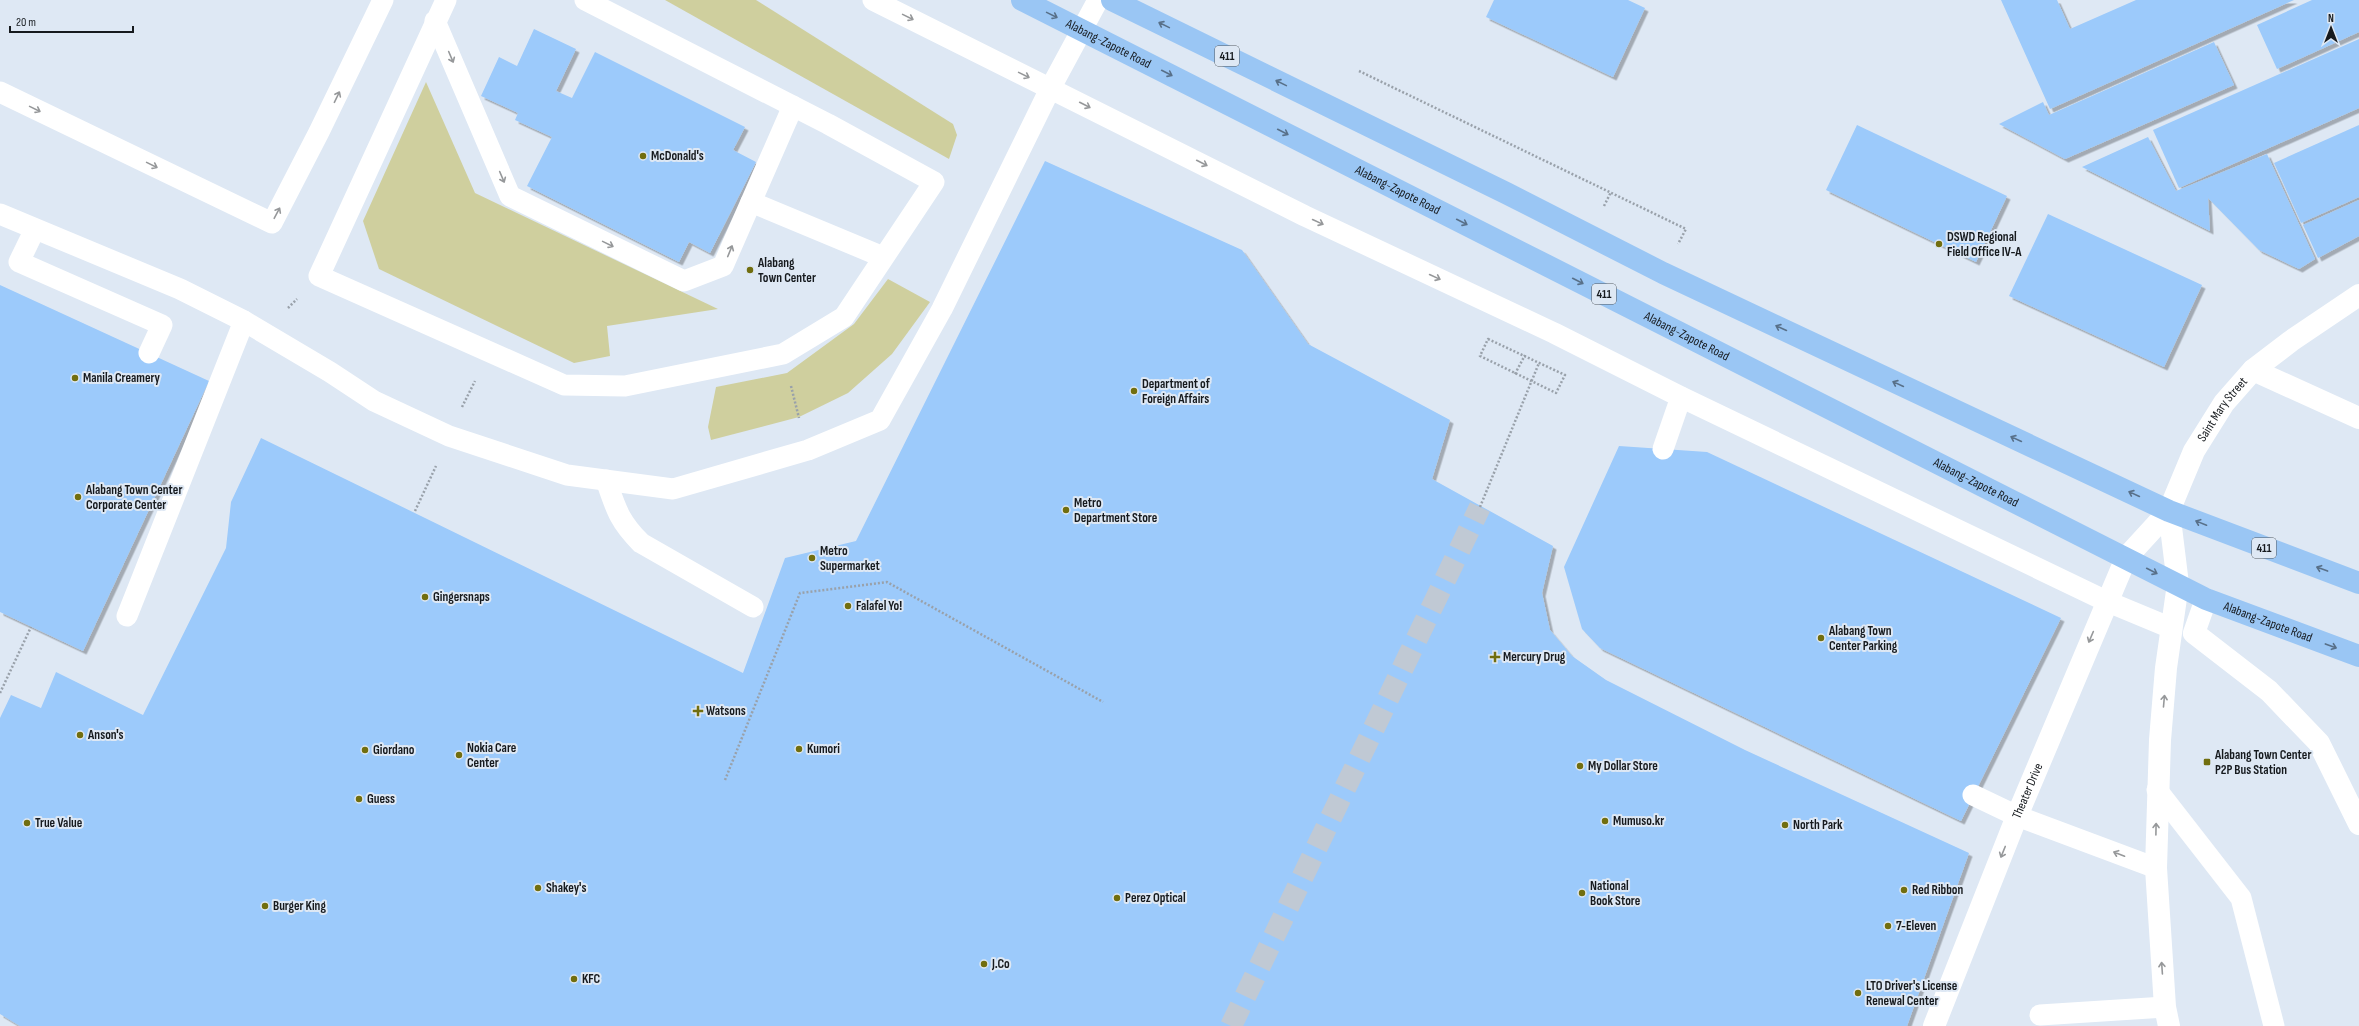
<svg xmlns="http://www.w3.org/2000/svg" width="2359" height="1026" font-family="'Sofia Sans Condensed',sans-serif">
  <defs>
    <filter id="shadow"><feDropShadow dx="3.5" dy="3.5" stdDeviation="0" flood-color="#0004"/></filter>
  </defs>
  <rect width="100%" height="100%" fill="#dee8f4"/>
  <g fill="#cfcf9e">
    <path d="M665 0H756L953 124 957 135 949 159Z"/>
    <path d="M426 82 475 193 718 309 607 326 610 356 574 363 379 269 363 221Z"/>
    <path d="M888 279 930 302 892 354 848 393 799 417 711 440 708 427 716 387 787 373 854 324Z"/>
  </g>
  <g fill="#9ccafb" filter="url(#shadow)">
    <path d="M1494 0H1628L1645 8 1613 77 1486 17Z"/>
    <path d="M2001 0H2057L2070 29 2136 0H2294L2050 109Z"/>
    <path d="M2312 0H2359V32L2277 69 2257 25Z"/>
    <path d="M534 29 576 49 556 91 572 98 595 52 745 127 733 150 756 162 710 253 689 242 679 262 527 186 552 137 515 120 518 113 481 96 499 57 517 66Z"/>
    <path d="M2359 39V108L2179 188 2153 130Z"/>
    <path d="M2214 42 2234 85 2065 159 1999 124 2043 102 2049 115Z"/>
    <path d="M1857 125 2007 196 1976 262 1826 190Z"/>
    <path d="M2359 125V197L2301 223 2274 163Z"/>
    <path d="M2148 137 2176 191 2267 154 2315 259 2299 269 2259 250 2208 198 2210 231 2082 167Z"/>
    <path d="M1045 161 1242 250 1308 344 1450 420 1432 479 1553 546 1542 593 1550 630 1572 656 1606 680 1745 750 1969 853 1907 1026H20L0 1014V718L11 695 41 708 56 672 143 715 226 548 231 502 261 438 743 673 785 558 856 541Z"/>
    <path d="M2359 200V236L2318 258 2303 225Z"/>
    <path d="M2048 214 2202 285 2164 367 2009 296Z"/>
    <path d="M0 285 209 381 83 651 0 612Z"/>
    <path d="M1619 446 1707 452 2061 618 1961 821 1600 648 1582 629 1564 567Z"/>
  </g>
  <g fill="none" stroke-linecap="round" stroke-linejoin="round">
    <path stroke="#c0c9d4" stroke-width="22" stroke-dasharray="22 11" stroke-linecap="butt" d="M1231 1026 1480 507"/>
    <g stroke="#99a1aa" stroke-width="2.5" stroke-dasharray="2 2" stroke-linecap="butt">
      <path d="M1359 71 1686 229 1678 244"/>
      <path d="M1604 206 1611 192"/>
      <path d="M288 308 297 299"/>
      <path d="M1488 339 1565 375 1556 393 1480 356Z"/>
      <path d="M1515 374 1525 355"/>
      <path d="M791 386 799 418"/>
      <path d="M462 407 475 381"/>
      <path d="M1480 507 1539 363"/>
      <path d="M415 511 436 466"/>
      <path d="M0 693 31 627"/>
      <path d="M725 780 800 593 887 582 1103 702"/>
    </g>
    <g stroke="#fff" stroke-width="21">
      <path d="M446 0 319 276 564 385 625 386 783 354 844 317 934 182 828 124 585 0"/>
      <path d="M873 0 1305 216 1554 333 1681 397 2106 601 2171 628"/>
      <path d="M435 21 510 196 684 281 723 266 793 106"/>
      <path d="M0 92 272 223 319 132 383 0"/>
      <path d="M751 202 883 257"/>
      <path d="M0 214 180 289 244 321 330 372 374 401 449 436 567 475 673 489 808 450 880 420 942 309 1051 87 1098 0"/>
      <path d="M35 229 19 262 162 325 149 353"/>
      <path d="M1663 449 1681 397"/>
      <path d="M606 480C616 509 619 521 641 543L753 607"/>
      <path d="M127 616 244 321"/>
      <path d="M2157 790 2241 898 2274 1026"/>
      <path d="M1973 795 2017 816 2156 868"/>
      <path d="M2040 1015 2165 1007"/>
    </g>
    <path stroke="#fff" stroke-width="22" d="M2206 599 2194 633 2269 691 2319 743 2359 824"/>
    <g stroke="#fff" stroke-width="22">
      <path d="M2253 370 2359 418"/>
      <path id="s1" d="M1934 1026 2017 816 2126 558 2169 511 2194 451 2224 403 2253 370 2291 341 2359 295"/>
      <path d="M2169 1026 2165 1007 2156 868 2160 740 2166 668 2178 584 2169 511"/>
    </g>
    <g stroke="#9ac6f4" stroke-width="22">
      <path id="s2" d="M1022 0 2206 599 2359 656"/>
      <path d="M1112 0 1506 193 1663 273 2169 511 2359 583"/>
    </g>
  </g>
  <defs><path id="oneway-shaft" d="M-6 0H5M1.5-3L5.5 0L1.5 3" fill="none" stroke-width="1.6" stroke-linecap="round" stroke-linejoin="round"/></defs>
  <g stroke="#587089">
    <use href="#oneway-shaft" transform="translate(1052 15) rotate(26)"/>
    <use href="#oneway-shaft" transform="translate(1164 25) rotate(-154)"/>
    <use href="#oneway-shaft" transform="translate(1167 73) rotate(27)"/>
    <use href="#oneway-shaft" transform="translate(1281 83) rotate(-154)"/>
    <use href="#oneway-shaft" transform="translate(1283 132) rotate(27)"/>
    <use href="#oneway-shaft" transform="translate(1462 222) rotate(27)"/>
    <use href="#oneway-shaft" transform="translate(1578 281) rotate(27)"/>
    <use href="#oneway-shaft" transform="translate(1781 328) rotate(-155)"/>
    <use href="#oneway-shaft" transform="translate(1898 384) rotate(-155)"/>
    <use href="#oneway-shaft" transform="translate(2016 439) rotate(-155)"/>
    <use href="#oneway-shaft" transform="translate(2134 494) rotate(-155)"/>
    <use href="#oneway-shaft" transform="translate(2201 523) rotate(-158)"/>
    <use href="#oneway-shaft" transform="translate(2322 569) rotate(-160)"/>
    <use href="#oneway-shaft" transform="translate(2152 571) rotate(27)"/>
    <use href="#oneway-shaft" transform="translate(2331 646) rotate(20)"/>
  </g>
  <g stroke="#96989a">
    <use href="#oneway-shaft" transform="translate(908 17) rotate(26)"/>
    <use href="#oneway-shaft" transform="translate(451 57) rotate(67)"/>
    <use href="#oneway-shaft" transform="translate(1024 75) rotate(26)"/>
    <use href="#oneway-shaft" transform="translate(337 97) rotate(-64)"/>
    <use href="#oneway-shaft" transform="translate(1085 105) rotate(27)"/>
    <use href="#oneway-shaft" transform="translate(35 109) rotate(26)"/>
    <use href="#oneway-shaft" transform="translate(1202 163) rotate(27)"/>
    <use href="#oneway-shaft" transform="translate(152 165) rotate(26)"/>
    <use href="#oneway-shaft" transform="translate(502 177) rotate(67)"/>
    <use href="#oneway-shaft" transform="translate(277 213) rotate(-62)"/>
    <use href="#oneway-shaft" transform="translate(1318 222) rotate(25)"/>
    <use href="#oneway-shaft" transform="translate(608 244) rotate(26)"/>
    <use href="#oneway-shaft" transform="translate(730 251) rotate(-68)"/>
    <use href="#oneway-shaft" transform="translate(1435 277) rotate(25)"/>
    <use href="#oneway-shaft" transform="translate(2091 637) rotate(113)"/>
    <use href="#oneway-shaft" transform="translate(2164 701) rotate(-85)"/>
    <use href="#oneway-shaft" transform="translate(2156 829) rotate(-89)"/>
    <use href="#oneway-shaft" transform="translate(2003 852) rotate(112)"/>
    <use href="#oneway-shaft" transform="translate(2119 854) rotate(-159)"/>
    <use href="#oneway-shaft" transform="translate(2162 968) rotate(-94)"/>
  </g>
  <g fill="#716e0f" stroke="#dee8f4" stroke-width="1.5">
    <circle cx="643" cy="156" r="4"/>
    <circle cx="1939" cy="244" r="4"/>
    <circle cx="750" cy="270" r="4"/>
    <circle cx="75" cy="378" r="4"/>
    <circle cx="1134" cy="391" r="4"/>
    <circle cx="78" cy="497" r="4"/>
    <circle cx="1066" cy="510" r="4"/>
    <circle cx="812" cy="558" r="4"/>
    <circle cx="425" cy="597" r="4"/>
    <circle cx="848" cy="606" r="4"/>
    <circle cx="1821" cy="638" r="4"/>
    <path d="M1493 651h4v4h4v4h-4v4h-4v-4h-4v-4h4z"/>
    <path d="M696 705h4v4h4v4h-4v4h-4v-4h-4v-4h4z"/>
    <circle cx="80" cy="735" r="4"/>
    <circle cx="799" cy="749" r="4"/>
    <circle cx="365" cy="750" r="4"/>
    <circle cx="459" cy="755" r="4"/>
    <rect x="2203" y="758" width="8" height="8" rx="2"/>
    <circle cx="1580" cy="766" r="4"/>
    <circle cx="359" cy="799" r="4"/>
    <circle cx="1605" cy="821" r="4"/>
    <circle cx="27" cy="823" r="4"/>
    <circle cx="1785" cy="825" r="4"/>
    <circle cx="538" cy="888" r="4"/>
    <circle cx="1904" cy="890" r="4"/>
    <circle cx="1582" cy="893" r="4"/>
    <circle cx="1117" cy="898" r="4"/>
    <circle cx="265" cy="906" r="4"/>
    <circle cx="1888" cy="926" r="4"/>
    <circle cx="984" cy="964" r="4"/>
    <circle cx="574" cy="979" r="4"/>
    <circle cx="1858" cy="993" r="4"/>
  </g>
  <g text-anchor="middle" dominant-baseline="central" stroke-width="4" stroke-linejoin="round" paint-order="stroke">
    <g fill="#dee8f4" stroke="#52585e" stroke-width="1">
      <rect x="1215" y="46" width="24" height="20" rx="3"/>
      <rect x="1592" y="284" width="24" height="20" rx="3"/>
      <rect x="2252" y="538" width="24" height="20" rx="3"/>
    </g>
    <g font-size="12" font-weight="bold" fill="#161a1e">
      <text x="1227" y="56">411</text>
      <text x="1604" y="294">411</text>
      <text x="2264" y="548">411</text>
    </g>
    <g font-size="13" fill="#161a1e" stroke="#dee8f4">
      <text stroke="none"><textPath href="#s2" startOffset="97">Alabang-Zapote Road</textPath></text>
      <text stroke="none"><textPath href="#s2" startOffset="421">Alabang-Zapote Road</textPath></text>
      <text stroke="none"><textPath href="#s2" startOffset="745">Alabang-Zapote Road</textPath></text>
      <text stroke="none"><textPath href="#s1" startOffset="685">Saint Mary Street</textPath></text>
      <text stroke="none"><textPath href="#s2" startOffset="1069">Alabang-Zapote Road</textPath></text>
      <text stroke="none"><textPath href="#s2" startOffset="1393">Alabang-Zapote Road</textPath></text>
      <text stroke="none"><textPath href="#s1" startOffset="253">Theater Drive</textPath></text>
    </g>
    <g font-size="13" font-weight="bold" fill="#161a1e" stroke="#dee8f4" text-anchor="start">
      <text x="651" y="156">McDonald's</text>
      <text x="1947" y="237">DSWD Regional<tspan x="1947" dy="15">Field Office IV-A</tspan></text>
      <text x="758" y="263">Alabang<tspan x="758" dy="15">Town Center</tspan></text>
      <text x="83" y="378">Manila Creamery</text>
      <text x="1142" y="384">Department of<tspan x="1142" dy="15">Foreign Affairs</tspan></text>
      <text x="86" y="490">Alabang Town Center<tspan x="86" dy="15">Corporate Center</tspan></text>
      <text x="1074" y="503">Metro<tspan x="1074" dy="15">Department Store</tspan></text>
      <text x="820" y="551">Metro<tspan x="820" dy="15">Supermarket</tspan></text>
      <text x="433" y="597">Gingersnaps</text>
      <text x="856" y="606">Falafel Yo!</text>
      <text x="1829" y="631">Alabang Town<tspan x="1829" dy="15">Center Parking</tspan></text>
      <text x="1503" y="657">Mercury Drug</text>
      <text x="706" y="711">Watsons</text>
      <text x="88" y="735">Anson's</text>
      <text x="467" y="748">Nokia Care<tspan x="467" dy="15">Center</tspan></text>
      <text x="807" y="749">Kumori</text>
      <text x="373" y="750">Giordano</text>
      <text x="2215" y="755">Alabang Town Center<tspan x="2215" dy="15">P2P Bus Station</tspan></text>
      <text x="1588" y="766">My Dollar Store</text>
      <text x="367" y="799">Guess</text>
      <text x="1613" y="821">Mumuso.kr</text>
      <text x="35" y="823">True Value</text>
      <text x="1793" y="825">North Park</text>
      <text x="1590" y="886">National<tspan x="1590" dy="15">Book Store</tspan></text>
      <text x="546" y="888">Shakey's</text>
      <text x="1912" y="890">Red Ribbon</text>
      <text x="1125" y="898">Perez Optical</text>
      <text x="273" y="906">Burger King</text>
      <text x="1896" y="926">7-Eleven</text>
      <text x="992" y="964">J.Co</text>
      <text x="582" y="979">KFC</text>
      <text x="1866" y="986">LTO Driver's License<tspan x="1866" dy="15">Renewal Center</tspan></text>
    </g>
  </g>
  <g transform="translate(2331 28)" stroke="#dee8f4" stroke-width="3" paint-order="stroke">
  <path d="M0-3L7 15L0 10L-7 15Z" fill="#161a1e"/>
  <text y="-6" font-size="11" font-weight="bold" text-anchor="middle" fill="#161a1e">N</text>
  </g>
  <path d="M10 26v6h123v-6" fill="none" stroke="#161a1e" stroke-width="2"/>
  <text x="16" y="26" font-size="12" fill="#161a1e" stroke="#dee8f4" stroke-width="3" paint-order="stroke">20 m</text>
</svg>
